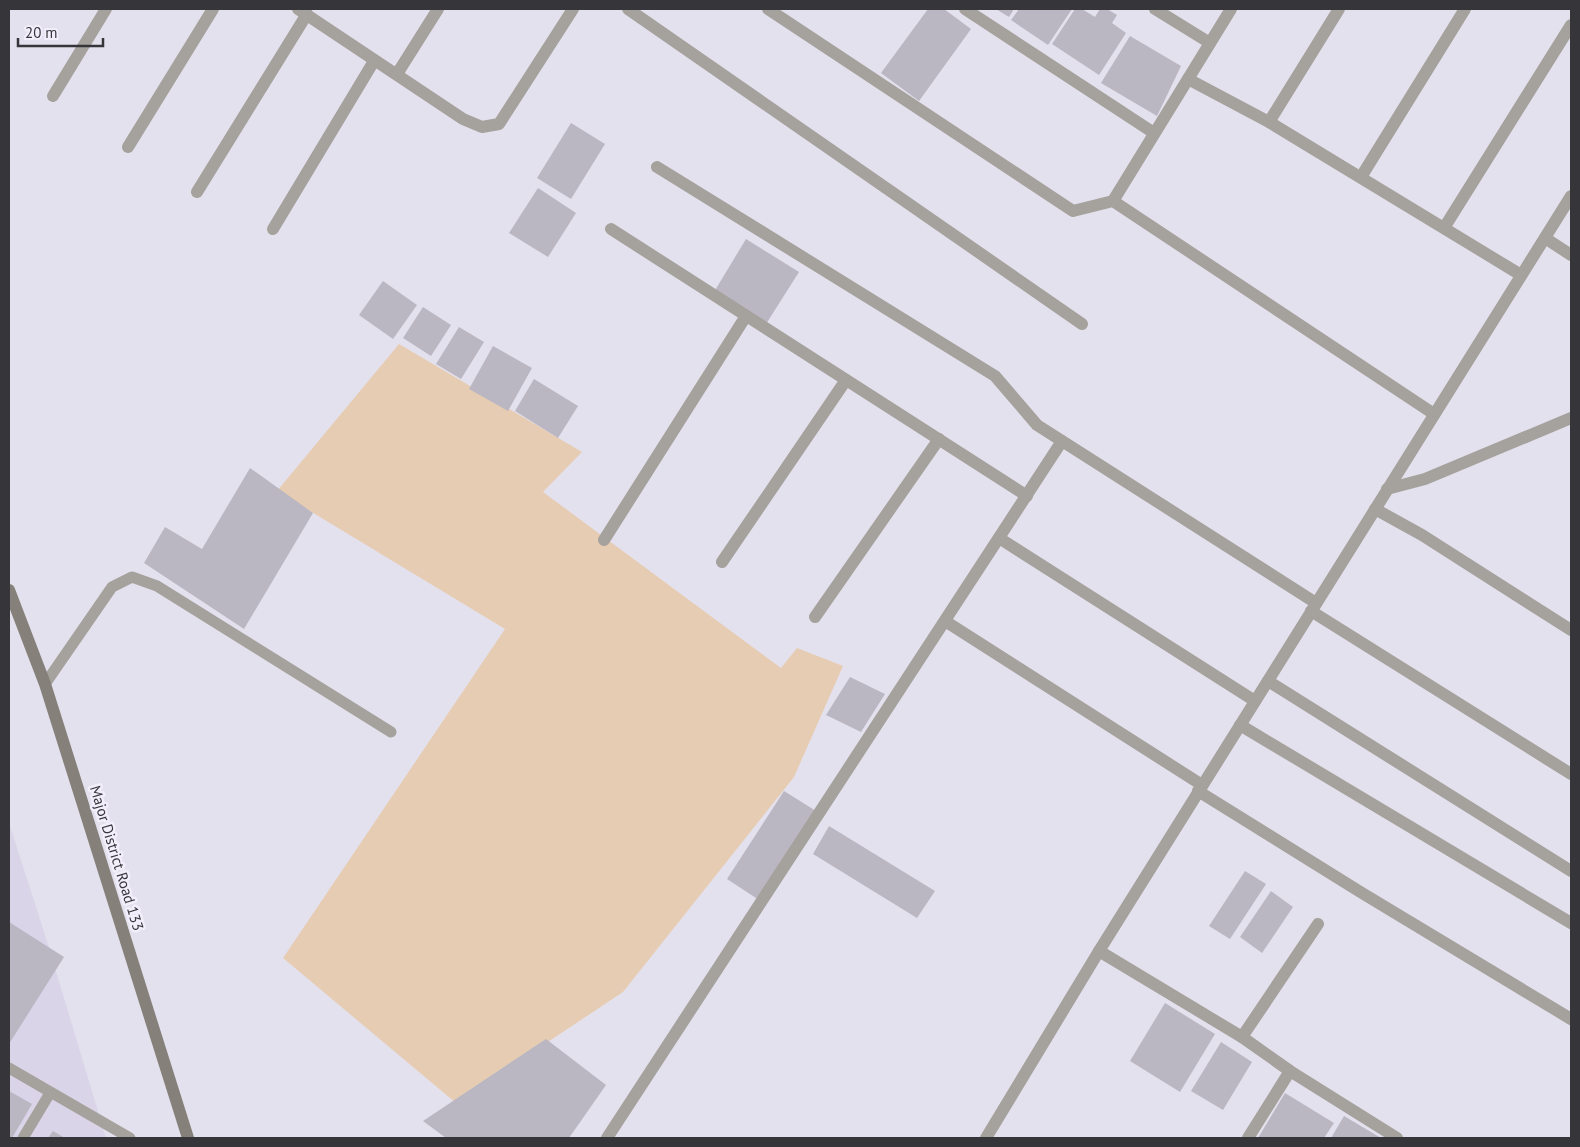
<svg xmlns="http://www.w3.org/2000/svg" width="1580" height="1147" font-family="'PT Sans',sans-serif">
  <rect width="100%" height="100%" fill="#e4e1ee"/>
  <path fill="#d9d4e8" d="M9 823 46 938 106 1138H9Z"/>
  <path fill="#e6ccb2" d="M399 344 582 452 543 492 781 668 797 648 843 666 794 777 623 992 456 1103 283 958 505 629 277 491Z"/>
  <g fill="#bab7c3">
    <path d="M928 9H944L971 29 919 101 881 73Z"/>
    <path d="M996 9H1014L1009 17Z"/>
    <path d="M1019 9H1072L1048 45 1011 20Z"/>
    <path d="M1075 9H1082L1095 17 1100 9H1107L1117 15 1112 23 1126 33 1099 75 1052 44Z"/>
    <path d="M1130 36 1181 66 1157 116 1101 83Z"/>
    <path d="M571 123 605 144 571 199 537 178Z"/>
    <path d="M538 188 576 213 548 257 509 233Z"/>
    <path d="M746 239 799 272 766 324 714 292Z"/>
    <path d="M383 281 417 305 393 339 359 315Z"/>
    <path d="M423 307 451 325 431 356 403 338Z"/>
    <path d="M459 327 484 342 461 379 436 364Z"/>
    <path d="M493 346 532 368 508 411 469 389Z"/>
    <path d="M534 379 578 406 558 438 515 411Z"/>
    <path d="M250 468 313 513 244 629 144 563 165 527 202 549Z"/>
    <path d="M850 677 885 694 861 732 826 715Z"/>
    <path d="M784 791 816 811 759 900 727 879Z"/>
    <path d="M829 826 935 891 917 918 813 854Z"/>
    <path d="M1245 871 1266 884 1230 939 1209 926Z"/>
    <path d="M1271 891 1293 907 1262 953 1240 937Z"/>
    <path d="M9 922 64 957 9 1044Z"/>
    <path d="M1165 1003 1215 1034 1180 1092 1130 1061Z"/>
    <path d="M546 1039 606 1085 569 1138H446L423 1121Z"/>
    <path d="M1221 1042 1252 1062 1223 1110 1191 1091Z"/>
    <path d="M9 1091 32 1104 12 1138H9Z"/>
    <path d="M1285 1093 1334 1123 1324 1138H1258Z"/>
    <path d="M1344 1116 1381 1138H1331Z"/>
    <path d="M53 1131 65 1138H48Z"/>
  </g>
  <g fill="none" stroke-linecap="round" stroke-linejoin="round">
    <g stroke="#a5a19c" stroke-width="11">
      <path d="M45 684 112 587 132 577 157 586 391 732"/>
      <path d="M9 1068 130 1138"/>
      <path d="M23 1138 50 1093"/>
    </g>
    <g stroke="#a5a19c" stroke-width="12">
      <path d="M298 9 463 119 482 127 499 124 573 9"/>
      <path d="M628 9 1082 324"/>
      <path d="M768 9 1073 211 1113 201 1434 414"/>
      <path d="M965 9 1154 133"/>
      <path d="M1155 9 1210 43"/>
      <path d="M397 74 438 9"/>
      <path d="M1188 79 1269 122 1521 275"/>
      <path d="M53 96 106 9"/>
      <path d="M1269 122 1339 9"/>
      <path d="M128 147 213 9"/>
      <path d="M657 167 995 376 1037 425 1316 603"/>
      <path d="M1361 177 1465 9"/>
      <path d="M197 192 307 14"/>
      <path d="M1113 201 1231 9"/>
      <path d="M1444 228 1571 25"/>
      <path d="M273 229 374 61"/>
      <path d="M611 229 1027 496"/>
      <path d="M1545 238 1571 255"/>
      <path d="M1387 489 1425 479 1571 418"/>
      <path d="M1375 509 1422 535 1571 630"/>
      <path d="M999 538 1255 701"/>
      <path d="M604 540 746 316"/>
      <path d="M722 562 846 380"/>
      <path d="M1311 611 1571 774"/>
      <path d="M815 617 939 439"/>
      <path d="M945 621 1202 785"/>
      <path d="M1268 681 1571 871"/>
      <path d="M1240 725 1571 923"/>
      <path d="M1198 791 1362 893 1571 1019"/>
      <path d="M1099 951 1242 1037 1290 1071 1397 1138"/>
      <path d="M1242 1037 1318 924"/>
      <path d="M607 1138 1062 441"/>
      <path d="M986 1138 1099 951 1571 196"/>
      <path d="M1248 1138 1290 1071"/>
    </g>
    <path stroke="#86807a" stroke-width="12" d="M9 590 45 684 188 1138"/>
  </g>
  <g text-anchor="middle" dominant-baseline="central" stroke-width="5" stroke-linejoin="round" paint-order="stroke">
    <g font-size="15" fill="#36353a" stroke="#f2eefb">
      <text transform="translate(117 858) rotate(73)">Major District Road 133</text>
    </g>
  </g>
  <rect width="1580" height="1147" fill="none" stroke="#36353a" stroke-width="20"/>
  <path d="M18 38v8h85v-8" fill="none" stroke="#36353a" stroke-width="2.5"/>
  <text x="25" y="38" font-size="15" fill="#36353a" stroke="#f2eefb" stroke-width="4" paint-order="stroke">20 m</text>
</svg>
